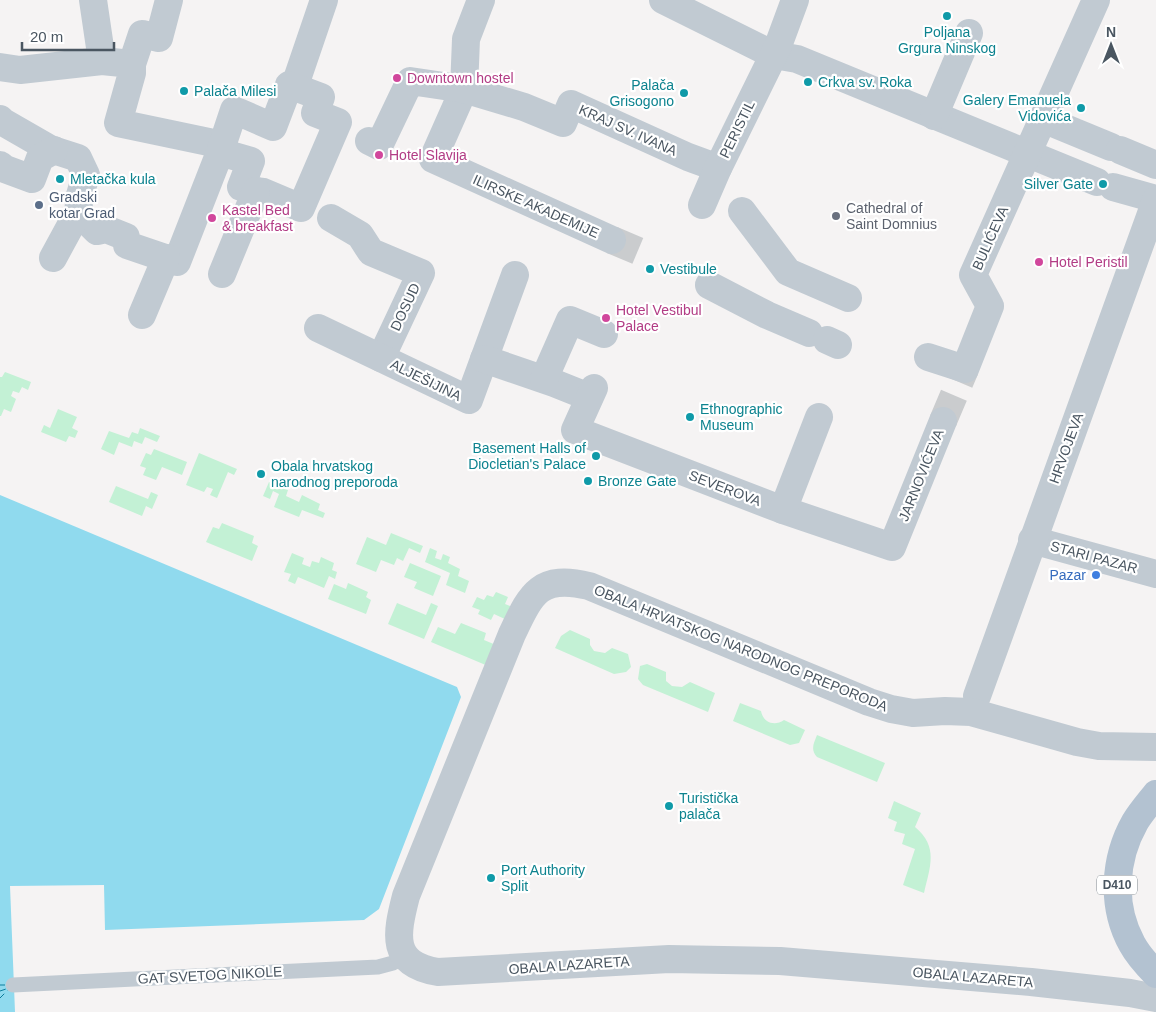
<svg xmlns="http://www.w3.org/2000/svg" width="1156" height="1012" font-family="Helvetica,sans-serif">
  <rect width="100%" height="100%" fill="#f5f3f3"/>
  <g fill="#c3f1d5">
    <path d="M5 372 31 382 28 390 22 387 19 393 13 391 11 396 16 399 11 412 4 409 1 416H0V377H2Z"/>
    <path d="M58 409 77 417 72 428 78 431 75 438 69 436 66 442 41 432 44 425 50 428Z"/>
    <path d="M140 428 160 436 157 442 145 437 142 444 134 441 132 447 119 442 114 455 101 449 109 431 129 438 132 432 138 434Z"/>
    <path d="M154 449 187 462 182 475 162 467 156 480 143 475 146 468 140 466 146 453 151 455Z"/>
    <path d="M199 453 237 469 234 475 228 472 217 498 210 495 213 489 207 487 204 492 186 485Z"/>
    <path d="M269 482 288 490 286 496 299 502 302 495 320 504 318 510 325 513 323 518 302 510 299 517 274 507 279 494 273 491 270 499 263 496Z"/>
    <path d="M116 486 148 499 151 492 158 495 152 509 146 506 142 516 109 502Z"/>
    <path d="M222 523 254 536 252 543 258 546 252 561 206 542 213 527 219 529Z"/>
    <path d="M391 533 423 546 420 553 409 548 403 561 397 558 394 565 381 560 376 572 356 564 367 537 386 545Z"/>
    <path d="M430 548 437 551 435 558 441 560 443 554 450 557 448 563 460 569 458 576 469 581 465 593 446 585 450 573 425 562Z"/>
    <path d="M292 553 304 558 302 564 310 567 312 561 319 563 321 557 334 563 332 570 337 572 335 579 329 576 324 588 298 577 295 584 288 581 291 574 284 572Z"/>
    <path d="M410 563 441 576 433 596 414 588 417 582 404 577Z"/>
    <path d="M348 583 368 592 366 597 371 600 366 614 328 599 334 584 346 589Z"/>
    <path d="M496 592 508 597 505 604 513 607 507 620 494 614 491 620 478 614 480 610 472 607 477 597 484 600 487 595 493 597Z"/>
    <path d="M397 603 426 615 431 603 438 606 424 639 388 624Z"/>
    <path d="M461 623 486 633 484 640 496 645 488 666 431 642 438 627 455 634Z"/>
    <path d="M570 630 590 639V645L594 651 605 653 612 648 628 654 631 667 626 672 614 674 555 648 561 636Z"/>
    <path d="M647 664 666 672V681L672 686 682 687 690 682 715 693 708 712 643 685 638 679 640 666Z"/>
    <path d="M740 703 761 711C763 722 774 727 784 720L805 730 799 743 790 745 733 721Z"/>
    <path d="M817 735 885 763 877 782 817 757C810 749 814 743 817 735Z"/>
    <path d="M894 801 921 813 915 827C939 847 930 867 924 893L903 885 915 849 902 844 905 834 894 831 897 822 888 818Z"/>
  </g>
  <path fill="#90daee" d="M0 495 457 687 461 697 379 909 364 920 105 930 104 885 10 886 15 1012H0Z"/>
  <g fill="none" stroke-linecap="round" stroke-linejoin="round">
    <g stroke="#0c7c9b" stroke-width="1" stroke-dasharray="6 5" stroke-linecap="butt">
      <path d="M0 985H5"/>
      <path d="M0 991 6 989"/>
      <path d="M0 998 9 989"/>
    </g>
    <g stroke="#caccce" stroke-width="28" stroke-dasharray="28 14" stroke-linecap="butt">
      <path d="M612 240 643 253"/>
      <path d="M943 421 965 369"/>
    </g>
    <path stroke="#c1cad2" stroke-width="15" d="M13 985 378 967 393 963 404 957"/>
    <g stroke="#c1cad2" stroke-width="28">
      <path d="M93 0 102 61"/>
      <path d="M481 0 466 39 464 89 433 159 612 240"/>
      <path d="M663 0 774 55 797 59 1097 182"/>
      <path d="M132 64 142 34 159 38 169 0"/>
      <path d="M0 67 20 70 102 61 132 64V73L118 123 223 145"/>
      <path d="M294 88 324 0"/>
      <path d="M934 116 969 33"/>
      <path d="M0 119 3 122 50 149 78 158 86 175 80 195 78 212 97 231 106 229 126 237 127 245 177 262 220 152 234 110 273 127 289 85 321 97 315 113 338 122 301 208 263 192 248 190 241 187 251 161 220 152 223 145"/>
      <path d="M1043 119 1111 147"/>
      <path d="M369 141 379 146 410 81 464 89 524 107 563 123 571 104 688 157 718 168"/>
      <path d="M1120 150 1156 165"/>
      <path d="M0 165 5 169 32 179 40 158 54 150"/>
      <path d="M1113 187 1156 199"/>
      <path d="M702 205 718 168 778 46 795 0"/>
      <path d="M742 211 788 272 848 298"/>
      <path d="M331 218 360 235 371 252 421 273 381 358"/>
      <path d="M53 258 78 212"/>
      <path d="M222 274 256 191"/>
      <path d="M709 285 767 315 809 333"/>
      <path d="M142 315 166 258"/>
      <path d="M318 328 469 400 515 275"/>
      <path d="M827 340 838 345"/>
      <path d="M928 357 965 369 990 306 973 275 1096 0"/>
      <path d="M484 359 554 383 589 397"/>
      <path d="M544 379 570 320 604 334"/>
      <path d="M594 388 575 430 783 510 892 547 943 421"/>
      <path d="M783 510 819 417"/>
      <path d="M1032 540 1156 574"/>
      <path d="M977 696 1156 200"/>
      <path d="M1156 747 1099 746 1077 742 971 712 945 711 913 713 891 709 869 702 589 586C539 574 531 594 512 634L406 896C396 935 390 964 438 972L669 959 780 961 1031 982 1130 993 1156 998"/>
    </g>
    <path stroke="#b3c2d1" stroke-width="28" d="M1156 794C1149 803 1141 812 1135 822 1114 859 1111 906 1132 944 1138 955 1147 965 1156 974"/>
  </g>
  <g fill="#0f9aa8" stroke="#fff" stroke-width="2">
    <circle cx="947" cy="16" r="5"/>
    <circle cx="808" cy="82" r="5"/>
    <circle cx="184" cy="91" r="5"/>
    <circle cx="684" cy="93" r="5"/>
    <circle cx="1081" cy="108" r="5"/>
    <circle cx="60" cy="179" r="5"/>
    <circle cx="1103" cy="184" r="5"/>
    <circle cx="650" cy="269" r="5"/>
    <circle cx="690" cy="417" r="5"/>
    <circle cx="596" cy="456" r="5"/>
    <circle cx="261" cy="474" r="5"/>
    <circle cx="588" cy="481" r="5"/>
    <circle cx="669" cy="806" r="5"/>
    <circle cx="491" cy="878" r="5"/>
  </g>
  <g fill="#d1479c" stroke="#fff" stroke-width="2">
    <circle cx="397" cy="78" r="5"/>
    <circle cx="379" cy="155" r="5"/>
    <circle cx="212" cy="218" r="5"/>
    <circle cx="1039" cy="262" r="5"/>
    <circle cx="606" cy="318" r="5"/>
  </g>
  <circle fill="#5c6f8a" stroke="#fff" stroke-width="2" cx="39" cy="205" r="5"/>
  <circle fill="#6b7280" stroke="#fff" stroke-width="2" cx="836" cy="216" r="5"/>
  <circle fill="#3f7fe0" stroke="#fff" stroke-width="2" cx="1096" cy="575" r="5"/>
  <g text-anchor="middle" dominant-baseline="central" stroke-width="4.5" stroke-linejoin="round" paint-order="stroke">
    <rect fill="#fff" stroke="#808990" stroke-width="1" x="1097" y="875.5" width="40" height="19" rx="4"/>
    <g font-size="12" font-weight="bold" fill="#4a5661">
      <text x="1117" y="885">D410</text>
    </g>
    <g font-size="14" fill="#0d838f" stroke="#fff" text-anchor="start">
      <text x="947" y="32" text-anchor="middle">Poljana<tspan x="947" dy="16">Grgura Ninskog</tspan></text>
      <text x="818" y="82">Crkva sv. Roka</text>
      <text x="674" y="85" text-anchor="end">Palača<tspan x="674" dy="16">Grisogono</tspan></text>
      <text x="194" y="91">Palača Milesi</text>
      <text x="1071" y="100" text-anchor="end">Galery Emanuela<tspan x="1071" dy="16">Vidovića</tspan></text>
      <text x="70" y="179">Mletačka kula</text>
      <text x="1093" y="184" text-anchor="end">Silver Gate</text>
      <text x="660" y="269">Vestibule</text>
      <text x="700" y="409">Ethnographic<tspan x="700" dy="16">Museum</tspan></text>
      <text x="586" y="448" text-anchor="end">Basement Halls of<tspan x="586" dy="16">Diocletian's Palace</tspan></text>
      <text x="271" y="466">Obala hrvatskog<tspan x="271" dy="16">narodnog preporoda</tspan></text>
      <text x="598" y="481">Bronze Gate</text>
      <text x="679" y="798">Turistička<tspan x="679" dy="16">palača</tspan></text>
      <text x="501" y="870">Port Authority<tspan x="501" dy="16">Split</tspan></text>
    </g>
    <g font-size="14" fill="#b23c85" stroke="#fff" text-anchor="start">
      <text x="407" y="78">Downtown hostel</text>
      <text x="389" y="155">Hotel Slavija</text>
      <text x="222" y="210">Kastel Bed<tspan x="222" dy="16">&amp; breakfast</tspan></text>
      <text x="1049" y="262">Hotel Peristil</text>
      <text x="616" y="310">Hotel Vestibul<tspan x="616" dy="16">Palace</tspan></text>
    </g>
    <g font-size="14" fill="#4a5661" stroke="#fff">
      <text transform="translate(737 129) rotate(-64)">PERISTIL</text>
      <text transform="translate(628 130) rotate(24)">KRAJ SV. IVANA</text>
      <text transform="translate(536 206) rotate(24)">ILIRSKE AKADEMIJE</text>
      <text transform="translate(990 238) rotate(-66)">BULIĆEVA</text>
      <text transform="translate(405 307) rotate(-65)">DOSUD</text>
      <text transform="translate(426 380) rotate(26)">ALJEŠIJINA</text>
      <text transform="translate(1066 448) rotate(-70)">HRVOJEVA</text>
      <text transform="translate(921 475) rotate(-68)">JARNOVIĆEVA</text>
      <text transform="translate(725 488) rotate(21)">SEVEROVA</text>
      <text transform="translate(1094 557) rotate(15)">STARI PAZAR</text>
      <text transform="translate(741 648) rotate(22)">OBALA HRVATSKOG NARODNOG PREPORODA</text>
      <text transform="translate(569 965) rotate(-4)">OBALA LAZARETA</text>
      <text transform="translate(210 975) rotate(-3)">GAT SVETOG NIKOLE</text>
      <text transform="translate(973 977) rotate(5)">OBALA LAZARETA</text>
    </g>
    <g font-size="14" fill="#4e5e75" stroke="#fff" text-anchor="start">
      <text x="49" y="197">Gradski<tspan x="49" dy="16">kotar Grad</tspan></text>
    </g>
    <g font-size="14" fill="#5b616d" stroke="#fff" text-anchor="start">
      <text x="846" y="208">Cathedral of<tspan x="846" dy="16">Saint Domnius</tspan></text>
    </g>
    <g font-size="14" fill="#366cbe" stroke="#fff" text-anchor="end">
      <text x="1086" y="575">Pazar</text>
    </g>
  </g>
  <g transform="translate(1111 45)" stroke="#ffffff" stroke-width="4" paint-order="stroke">
  <path d="M0-4L9 19L0 12L-9 19Z" fill="#4a5661"/>
  <text y="-8" font-size="14" font-weight="bold" text-anchor="middle" fill="#4a5661">N</text>
  </g>
  <path d="M22 42v8h92v-8" fill="none" stroke="#4a5661" stroke-width="2.5"/>
  <text x="30" y="42" font-size="15" fill="#4a5661" stroke="#ffffff" stroke-width="4" paint-order="stroke">20 m</text>
</svg>
